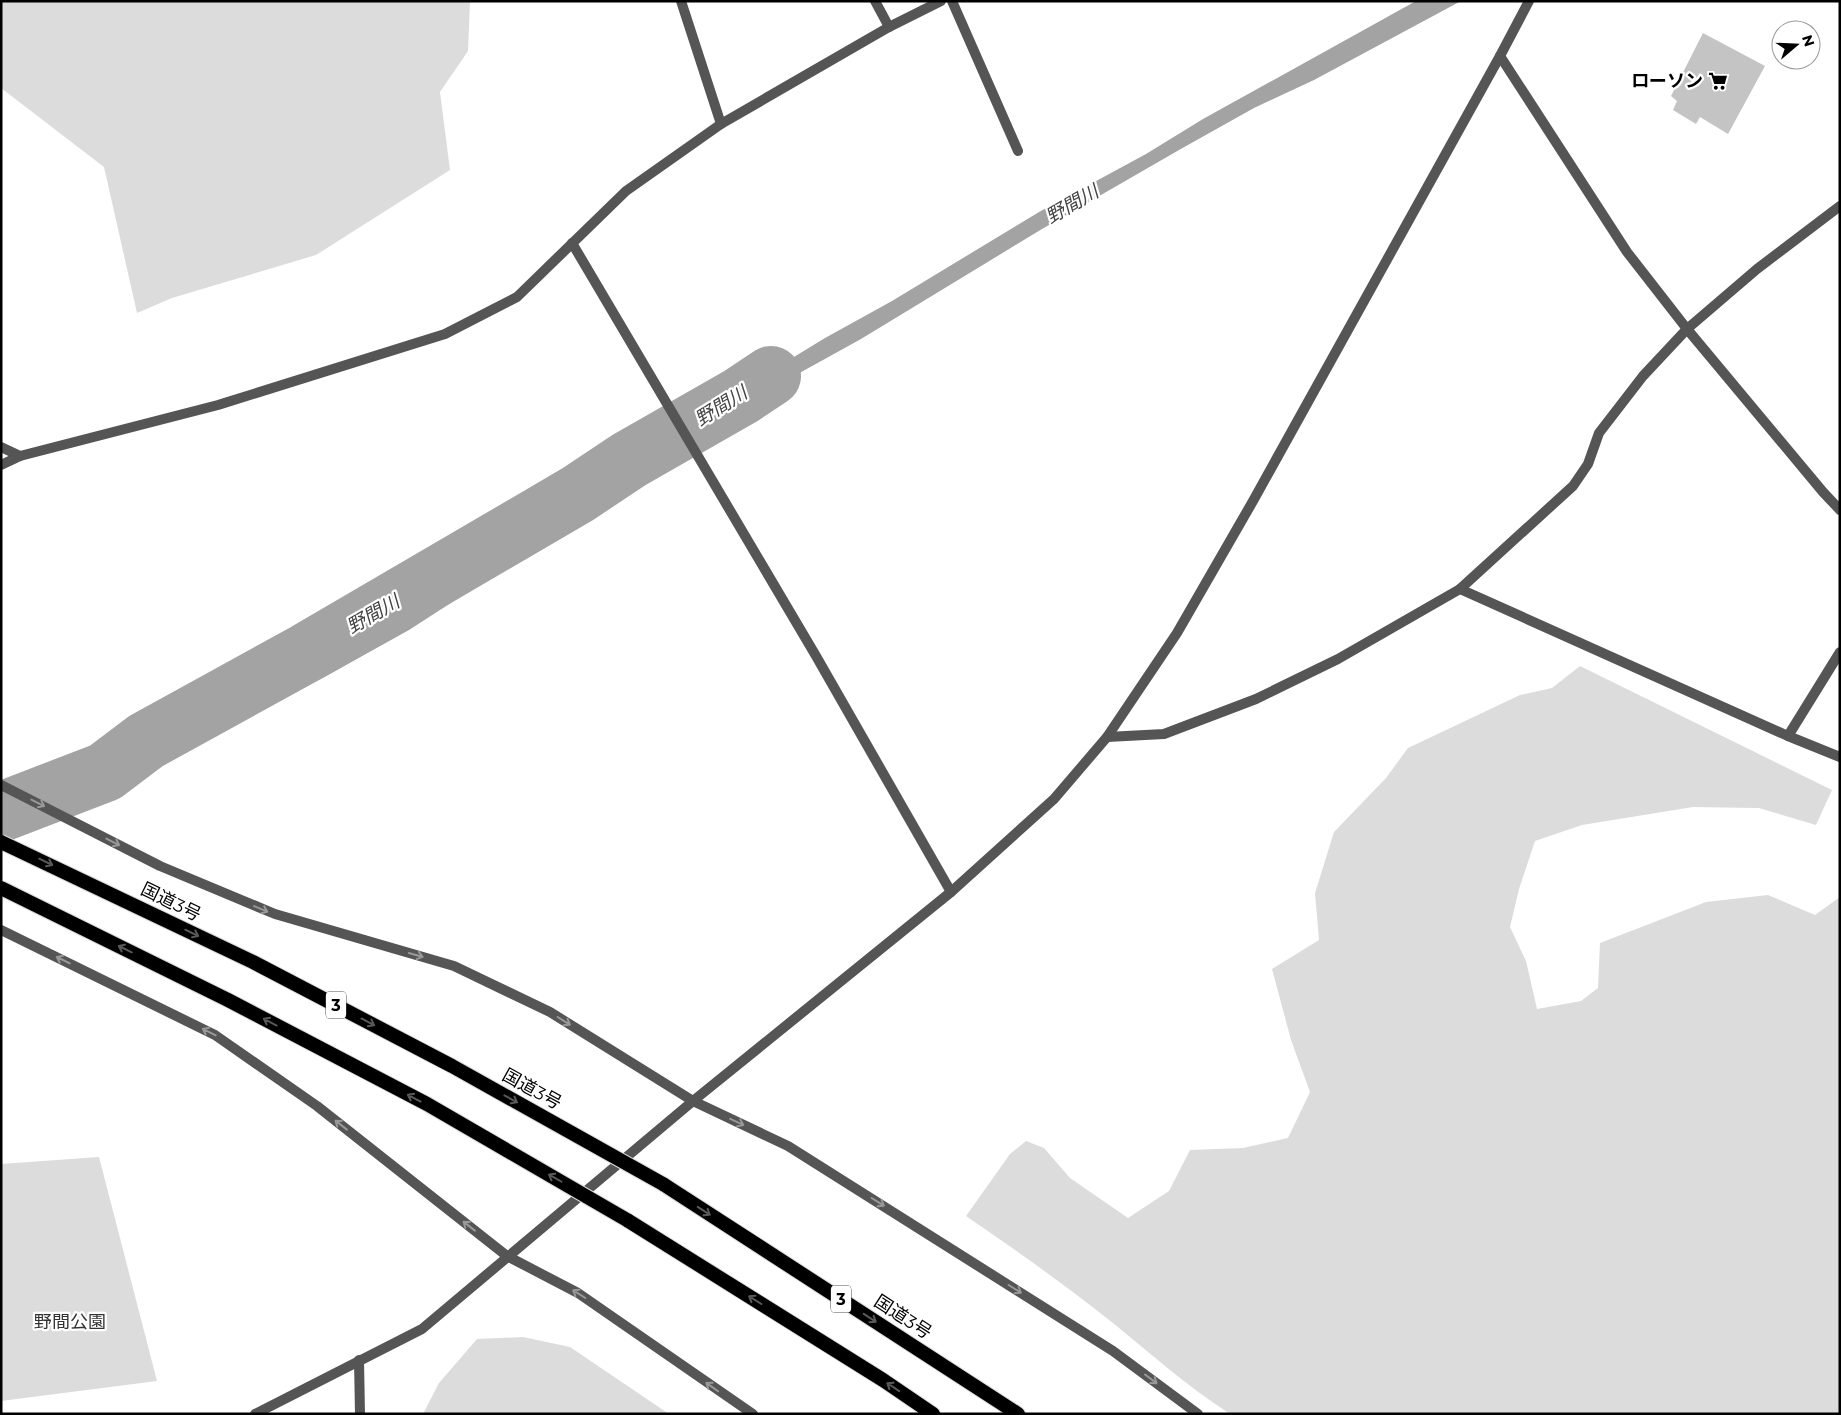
<svg xmlns="http://www.w3.org/2000/svg" width="1841" height="1415" font-family="Montserrat,'Noto Sans JP',sans-serif">
  <rect width="100%" height="100%" fill="#fff"/>
  <g fill="#dcdcdc">
    <path d="M1 1H470L468 51 440 92 450 170 316 255 172 298 137 313 104 167 1 88Z"/>
    <path d="M1580 666 1832 790 1816 825 1759 808 1693 807 1582 825 1535 841 1519 889 1510 927 1526 961 1537 1009 1581 1001 1598 988 1600 943 1706 902 1768 895 1815 915 1840 897V1414H1230C1188 1387 1151 1354 1113 1323 1065 1285 1016 1250 966 1216L1010 1154 1026 1141 1044 1148 1070 1178 1128 1218 1169 1191 1190 1150 1243 1148 1288 1138 1310 1092 1291 1040 1272 969 1319 940 1315 893 1334 832 1386 778 1408 748 1520 695 1552 688Z"/>
    <path d="M99 1157 157 1381 1 1401V1164Z"/>
    <path d="M523 1337 570 1347 669 1414H423L439 1383 477 1339Z"/>
  </g>
  <path fill="#a3a3a3" d="M1416 1H1461L1314 80 1254 108 1179 150 1042 229 861 339 785 381 726 420 648 483 584 523 477 586 409 630 330 674 169 756 90 792 1 827V803L186 727 251 696 332 652 394 612 467 570 646 459 738 391 825 338 892 301 1039 212 1146 154 1203 119Z"/>
  <g fill="none" stroke-linecap="round" stroke-linejoin="round">
    <path stroke="#a3a3a3" stroke-width="60" d="M1 812 105 772 146 741 306 653 578 494 629 460 741 396 771 376"/>
  </g>
  <path fill="#c4c4c4" d="M1703 33 1765 66 1728 134 1700 117 1696 124 1673 110 1677 101 1671 96Z"/>
  <g fill="none" stroke-linecap="round" stroke-linejoin="round">
    <g stroke="#dbdbdb" stroke-width="16">
      <g id="trunk">
        <path d="M663 1184 1018 1414"/>
        <path d="M627 1220 883 1380 933 1414"/>
      </g>
    </g>
    <g stroke="#555" stroke-width="10">
      <path d="M681 1 721 124"/>
      <path d="M875 1 889 27"/>
      <path d="M952 1 1018 151"/>
      <path d="M572 243 816 656 951 892"/>
      <path d="M1 447 20 456"/>
      <path d="M1 465 20 456 218 405 445 334 517 297 626 191 721 124 889 27 941 1"/>
      <path d="M1460 589 1788 736 1840 757"/>
      <path d="M1788 736 1840 652"/>
      <path d="M1107 737 1164 734 1256 699 1338 659 1460 589 1573 486 1588 464 1599 433 1643 376 1687 329 1757 269 1840 206"/>
      <path d="M1 785 160 866 275 914 454 966 550 1012 693 1101 788 1146 1113 1351 1198 1414"/>
      <path d="M1 930 215 1035 317 1106 507 1256 578 1293 753 1414"/>
    </g>
    <g stroke="#555" stroke-width="10">
      <path d="M1500 56 1627 252 1687 329 1823 492 1840 510"/>
      <path d="M359 1360 360 1414"/>
      <path d="M255 1414 422 1329 693 1101 951 892 1054 799 1107 737 1177 633 1253 501 1500 56 1529 1"/>
    </g>
    <use href="#trunk" stroke="#000" stroke-width="14"/>
    <g stroke="#dbdbdb" stroke-width="16" stroke-linecap="butt">
      <g id="trunk-bridge">
        <path d="M1 842 253 962 452 1066 663 1184"/>
        <path d="M1 888 228 1000 427 1104 627 1220"/>
      </g>
    </g>
    <use href="#trunk-bridge" stroke="#000" stroke-width="14"/>
  </g>
  <defs><path id="oneway-shaft" d="M-6 0H5M1.5-3L5.5 0L1.5 3" fill="none" stroke-width="1.6" stroke-linecap="round" stroke-linejoin="round" transform="scale(1.25)"/></defs>
  <g stroke="#999">
    <use href="#oneway-shaft" transform="translate(38 803) rotate(27)"/>
    <use href="#oneway-shaft" transform="translate(113 842) rotate(27)"/>
    <use href="#oneway-shaft" transform="translate(261 909) rotate(23)"/>
    <use href="#oneway-shaft" transform="translate(416 955) rotate(16)"/>
    <use href="#oneway-shaft" transform="translate(63 960) rotate(-154)"/>
    <use href="#oneway-shaft" transform="translate(564 1021) rotate(32)"/>
    <use href="#oneway-shaft" transform="translate(209 1032) rotate(-153)"/>
    <use href="#oneway-shaft" transform="translate(737 1122) rotate(25)"/>
    <use href="#oneway-shaft" transform="translate(341 1125) rotate(-142)"/>
    <use href="#oneway-shaft" transform="translate(878 1202) rotate(32)"/>
    <use href="#oneway-shaft" transform="translate(469 1226) rotate(-142)"/>
    <use href="#oneway-shaft" transform="translate(1015 1289) rotate(32)"/>
    <use href="#oneway-shaft" transform="translate(579 1294) rotate(-148)"/>
    <use href="#oneway-shaft" transform="translate(1151 1379) rotate(37)"/>
    <use href="#oneway-shaft" transform="translate(712 1387) rotate(-145)"/>
  </g>
  <g stroke="#595959">
    <use href="#oneway-shaft" transform="translate(46 862) rotate(26)"/>
    <use href="#oneway-shaft" transform="translate(192 933) rotate(26)"/>
    <use href="#oneway-shaft" transform="translate(125 949) rotate(-154)"/>
    <use href="#oneway-shaft" transform="translate(270 1022) rotate(-152)"/>
    <use href="#oneway-shaft" transform="translate(368 1022) rotate(28)"/>
    <use href="#oneway-shaft" transform="translate(414 1098) rotate(-152)"/>
    <use href="#oneway-shaft" transform="translate(511 1099) rotate(29)"/>
    <use href="#oneway-shaft" transform="translate(555 1178) rotate(-150)"/>
    <use href="#oneway-shaft" transform="translate(704 1211) rotate(33)"/>
    <use href="#oneway-shaft" transform="translate(755 1300) rotate(-148)"/>
    <use href="#oneway-shaft" transform="translate(870 1318) rotate(33)"/>
    <use href="#oneway-shaft" transform="translate(893 1387) rotate(-146)"/>
  </g>
  <defs>
    <g id="supermarket-bare" transform="scale(1.5)"><path d="M-6-5.5h2.5l.6 2H6L4.5 2H-2.5L-4.4-4H-6ZM-1.5 3.2a1.3 1.3 0 1 0 .1 0ZM3 3.2a1.3 1.3 0 1 0 .1 0Z" fill="#000" stroke="#fff" stroke-width="2.5" paint-order="stroke"/></g>
  </defs>
  <g fill-rule="evenodd">
    <use href="#supermarket-bare" x="1718" y="81"/>
  </g>
  <g text-anchor="middle" dominant-baseline="central" stroke-width="4.5" stroke-linejoin="round" paint-order="stroke">
    <g fill="#fff" stroke="#4c4c4c" stroke-width="1">
      <rect x="326" y="991.5" width="20" height="27" rx="4"/>
      <rect x="831" y="1285.5" width="20" height="27" rx="4"/>
    </g>
    <g font-size="16" font-weight="bold" fill="#000">
      <text x="336" y="1005">3</text>
      <text x="841" y="1299">3</text>
    </g>
    <g font-size="18" font-weight="bold" fill="#000" stroke="#fff" text-anchor="end">
      <text x="1703" y="81">ローソン</text>
    </g>
    <g font-size="18" fill="#000" stroke="#fff">
      <text transform="translate(171 902) rotate(26)">国道3号</text>
      <text transform="translate(532 1089) rotate(29)">国道3号</text>
      <text transform="translate(903 1317) rotate(33)">国道3号</text>
    </g>
    <g font-size="18" fill="#333" stroke="#fff">
      <text x="70" y="1322">野間公園</text>
    </g>
    <g font-size="19" font-style="italic" fill="#444" stroke="#fff">
      <text transform="translate(1072 204) rotate(-30)">野間川</text>
      <text transform="translate(721 406) rotate(-32)">野間川</text>
      <text transform="translate(373 614) rotate(-30)">野間川</text>
    </g>
  </g>
  <rect width="1841" height="1415" fill="none" stroke="#000000" stroke-width="5"/>
  <g transform="translate(1796 45) rotate(71)"><circle r="24" fill="#ffffff" stroke="#999999"/>
  <path d="M0-4L9 19L0 12L-9 19Z" fill="#000000"/>
  <text y="-8" font-size="14" font-weight="bold" text-anchor="middle" fill="#000000">N</text>
  </g>
</svg>
